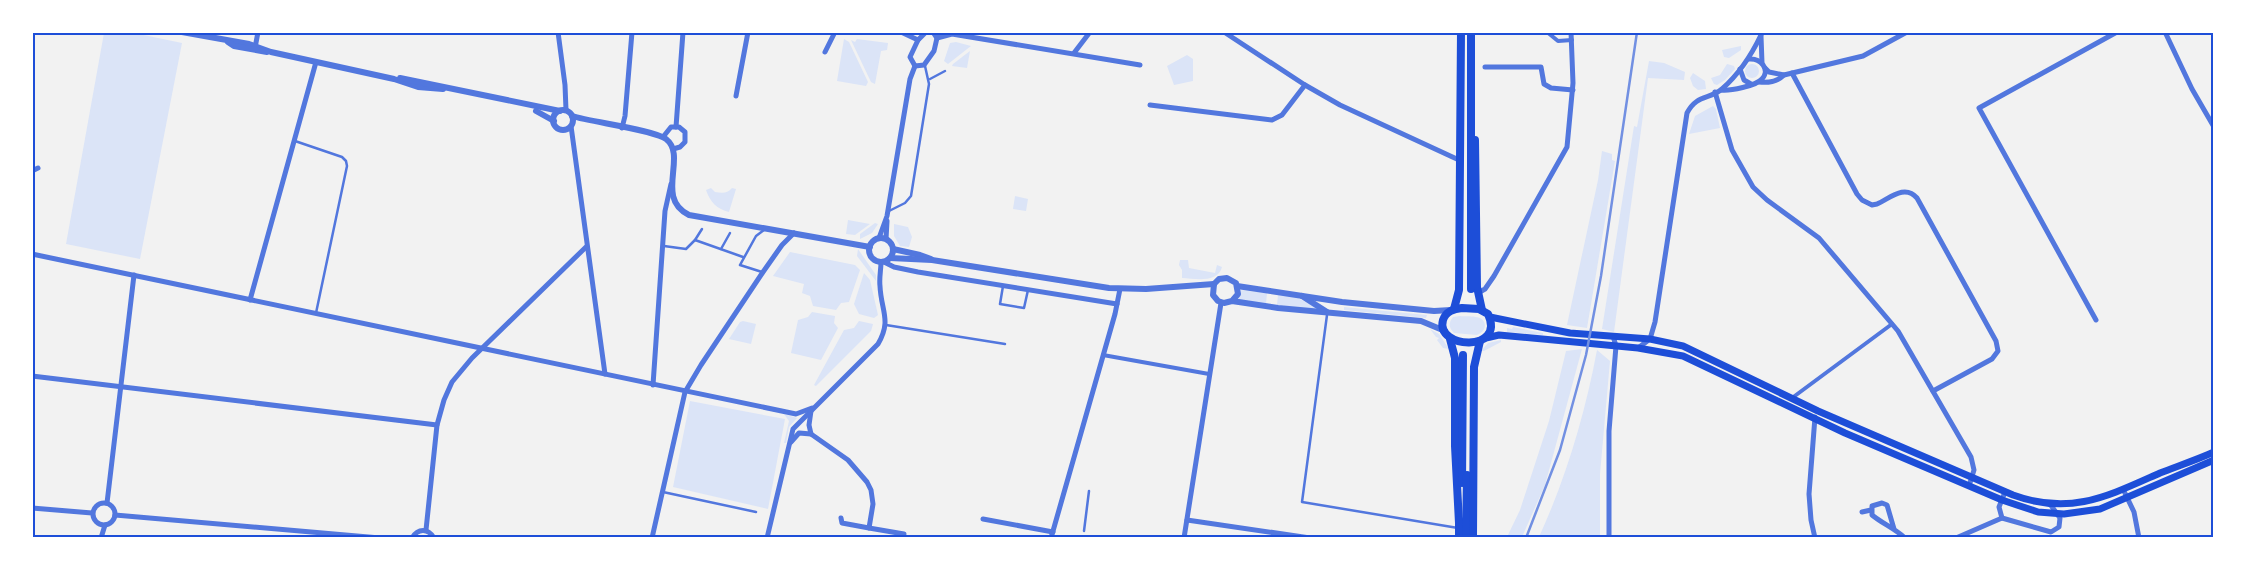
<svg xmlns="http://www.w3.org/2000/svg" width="2246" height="570" font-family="Raleway,sans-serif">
  <rect width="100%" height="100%" fill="#f2f2f2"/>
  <g fill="#dbe4f7">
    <path d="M104 33H134L182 43 140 259 66 244Z"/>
    <path d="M844 39 849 42 868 82 866 86 837 81Z"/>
    <path d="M857 39 888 43 887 50 881 51 875 84 871 82 851 40 855 42Z"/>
    <path d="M956 42 971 46 948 64 944 61 950 43Z"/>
    <path d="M1741 46V50L1729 58 1724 57 1722 50Z"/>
    <path d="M970 51 967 68 952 66 953 64Z"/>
    <path d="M1187 55 1193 59V81L1174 85 1167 66Z"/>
    <path d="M1649 61 1664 63 1685 72 1684 80 1648 78 1614 332 1602 329 1634 126 1637 127Z"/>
    <circle cx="1752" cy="71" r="7"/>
    <path d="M1727 64 1734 66 1735 69 1725 80 1717 85 1714 84 1711 78 1720 75Z"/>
    <path d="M1693 73 1705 81 1706 89 1698 90 1693 86 1690 78Z"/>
    <path d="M1713 106 1716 109 1720 128 1689 134 1695 116Z"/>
    <path d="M1602 151 1612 154V160L1615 161 1587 328 1567 325 1598 180Z"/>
    <path d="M711 188 715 192C722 193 727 194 732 188L736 189 729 212C717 209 710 202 706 190Z"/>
    <path d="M1015 196 1028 199 1026 211 1013 209Z"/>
    <path d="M848 220 870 224 855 235 846 234Z"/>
    <path d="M875 223 878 224 872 233 860 239V234Z"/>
    <path d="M894 224 908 227 912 237 909 247 900 246 894 236Z"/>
    <path d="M858 249 876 275V281L857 256Z"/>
    <path d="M790 252 855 265 860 270 849 302 841 303 836 310 813 306 810 296 802 293 804 284 773 276Z"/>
    <path d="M1180 260H1188L1189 268 1215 273 1217 265 1222 267C1218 283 1196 279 1182 278V270L1179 265Z"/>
    <path d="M864 273 870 280 878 315 874 318 859 314 854 304Z"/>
    <path d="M1240 290 1267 293 1266 304 1237 300Z"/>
    <path d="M1278 295 1296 297 1321 310 1277 305Z"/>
    <path d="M1344 307 1427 315 1426 318 1344 310Z"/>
    <path d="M812 312 835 316 834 323 838 328 821 360 791 353 798 320 808 317Z"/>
    <path d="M1460 316C1468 317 1485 314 1485 326 1484 331 1481 333 1477 335L1454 333C1449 328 1448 323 1453 317Z"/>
    <path d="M743 321 756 324 751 344 729 339 740 322Z"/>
    <path d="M859 321 873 324 871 331 816 386 814 385 844 330 854 328Z"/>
    <path d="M1513 327 1543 333V335L1507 332V328L1512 329Z"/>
    <path d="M1430 329 1439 334 1449 349 1443 348 1437 340 1439 338 1436 337Z"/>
    <path d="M1501 340V342L1484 351H1481L1488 343Z"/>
    <path d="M1582 349 1545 485 1522 537H1507L1520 510 1549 421 1566 351Z"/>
    <path d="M1597 350 1610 361 1600 474V537H1539C1566 478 1585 414 1597 350Z"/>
    <path d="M690 401 785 419 768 509 673 487Z"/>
    <path d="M784 414 797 418 789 427 786 443H784L789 421Z"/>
  </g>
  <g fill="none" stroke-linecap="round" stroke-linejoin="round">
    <g stroke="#5277de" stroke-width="2.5">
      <path d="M930 79 945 71"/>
      <path d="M295 141 342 157 346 161 347 166 316 313"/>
      <path d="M889 211 905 203 911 196 929 84 925 66"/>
      <path d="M695 240 702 229"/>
      <path d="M664 246 686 249 695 240 743 257"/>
      <path d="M721 249 730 233"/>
      <path d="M762 272 740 265 756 236 764 230"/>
      <path d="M1003 286 1000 304 1024 308 1028 290"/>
      <path d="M1327 315 1302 502 1458 528"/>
      <path d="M886 325 1005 344"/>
      <path d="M663 492 756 512"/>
      <path d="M1084 531 1089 491"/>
    </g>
    <g stroke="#5277de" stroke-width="4">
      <path d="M1547 32 1558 41 1572 40"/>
      <path d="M1103 355 1209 374"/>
      <path d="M1792 398 1892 324"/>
    </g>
    <g stroke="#5277de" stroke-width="5">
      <path d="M558 32 565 85 566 110"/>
      <path d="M901 32 918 40"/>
      <path d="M926 32 918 40 910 57 915 66 924 65 934 51 937 38 933 32"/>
      <path d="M1224 32 1305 85 1340 105 1459 160"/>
      <path d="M2165 32 2192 89 2214 127"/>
      <path d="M1761 36 1762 63"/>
      <path d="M937 38 952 34 1140 65"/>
      <path d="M255 48 258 32"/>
      <path d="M825 52 835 32"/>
      <path d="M1074 53 1090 32"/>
      <path d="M1485 67H1541L1544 84 1551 88 1573 90"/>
      <path d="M1765 68 1769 72 1784 75"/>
      <path d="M1740 69 1744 80 1751 84"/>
      <path d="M1792 73 1857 194 1862 200 1872 205 1877 204C1890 198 1905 184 1917 198L1996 341 1998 351 1992 359 1933 391"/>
      <path d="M1759 82C1768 83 1778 81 1784 75L1863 56 1907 32"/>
      <path d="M1721 90C1730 91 1756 86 1762 79 1771 69 1760 58 1749 59"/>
      <path d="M1715 92 1732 150 1753 187 1767 200 1819 238 1898 331 1971 457 1974 470 1969 486"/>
      <path d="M736 96 748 32"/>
      <path d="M1150 105 1272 120 1282 115 1305 85"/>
      <path d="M571 126 605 374"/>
      <path d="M676 127 683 32"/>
      <path d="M622 128 625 116 632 32"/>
      <path d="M663 137 671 127H679L685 132V142L680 147 673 149"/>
      <path d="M32 171 38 168"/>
      <path d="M879 238 887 216 910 79 915 66"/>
      <path d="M886 239 887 221"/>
      <path d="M32 254 796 414 812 408"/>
      <path d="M884 262 894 267 918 272 1117 304"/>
      <path d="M1478 293 1485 289 1494 276 1567 147 1573 83 1571 32"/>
      <path d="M250 300 316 62"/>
      <path d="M2096 320 1979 108 2117 32"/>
      <path d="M1638 348 1650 339 1655 322 1687 113C1697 94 1709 100 1722 89 1739 74 1751 56 1761 35"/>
      <path d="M32 376 437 425"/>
      <path d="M653 385 665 211 671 184"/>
      <path d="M811 411 809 425 811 434 848 460 867 482 871 490 873 504 869 528 904 534"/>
      <path d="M1815 417 1809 494 1811 520 1815 538"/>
      <path d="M791 442 799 433 811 434"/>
      <path d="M2123 489 2134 512 2139 538"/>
      <path d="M2005 492 1999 507 2002 518 2051 532 2059 527 2060 518 2050 504"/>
      <circle cx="104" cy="514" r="11"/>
      <path d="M107 503 134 275"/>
      <path d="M32 508 92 513"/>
      <path d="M1862 512 1871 510"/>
      <path d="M115 515 380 538"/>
      <path d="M841 518 842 523 869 528"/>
      <path d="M983 519 1053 532"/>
      <path d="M1187 520 1310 538"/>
      <path d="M1894 529 1887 505 1882 503 1872 506V515C1883 524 1894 528 1905 538"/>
      <path d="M426 530 437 425 444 400 452 382 472 358 586 247"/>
      <path d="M101 538 105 525"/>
      <path d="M412 538C418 528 428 528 434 538"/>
      <path d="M652 538 685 392 701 365 763 272 782 245 794 233"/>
      <path d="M767 538 793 429 878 344C892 320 881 311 880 286 879 278 881 270 881 262"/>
      <path d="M1051 538 1115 314 1120 289"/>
      <path d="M1184 538 1221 303"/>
      <path d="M1609 538V431L1616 346 1613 336"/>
      <path d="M1956 538 2002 518"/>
    </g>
    <g stroke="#5277de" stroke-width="6">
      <path d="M182 32 249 44 271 52 394 79 418 87 443 89"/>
      <path d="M228 42 234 46 267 52"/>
      <path d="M400 78 560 111"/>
      <circle cx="563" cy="120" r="10"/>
      <path d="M536 111 554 121"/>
      <path d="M572 116C591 122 655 130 666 139 688 156 654 198 689 215L870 247"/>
      <circle cx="881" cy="250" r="12"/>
      <path d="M893 249 920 255 931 259"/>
      <path d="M890 258 932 260 1109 288 1146 289 1214 284"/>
      <path d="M1237 286 1342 302 1434 311 1451 310"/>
      <path d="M1302 296 1327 312"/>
      <path d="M1232 301 1238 294 1236 283 1227 278 1219 279 1214 284 1213 295 1218 301 1224 303 1232 301 1278 308 1421 321 1445 331"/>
    </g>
    <g stroke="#1d4ed8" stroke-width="7">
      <path d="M1490 317 1570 333 1650 339 1683 346 1818 411 2013 495C2071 516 2108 496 2160 473 2178 466 2196 460 2214 452"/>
      <path d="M1486 338 1499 335 1638 348 1683 356 1845 433 2002 500 2038 512 2064 514 2100 509 2214 460"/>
    </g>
    <g stroke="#1d4ed8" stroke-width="8">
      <path d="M1475 140 1477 287 1482 310"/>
      <path d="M1471 289V32"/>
      <path d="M1462 308 1479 309 1488 314C1506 353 1435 349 1443 320 1446 311 1454 309 1462 308Z"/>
      <path d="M1454 309 1459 290 1461 32"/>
      <path d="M1450 339 1455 358V446L1459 523"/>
      <path d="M1462 483 1463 355"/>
      <path d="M1459 538V520"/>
      <path d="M1466 538 1467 475"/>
      <path d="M1473 538 1474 367 1480 341"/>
    </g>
    <path stroke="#7290e2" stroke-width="2.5" d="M1526 538 1560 450 1586 355 1601 276 1637 32"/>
  </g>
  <rect width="2246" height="570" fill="none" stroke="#ffffff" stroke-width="68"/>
  <rect x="34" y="34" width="2178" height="502" fill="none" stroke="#1d4ed8" stroke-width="2"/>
</svg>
